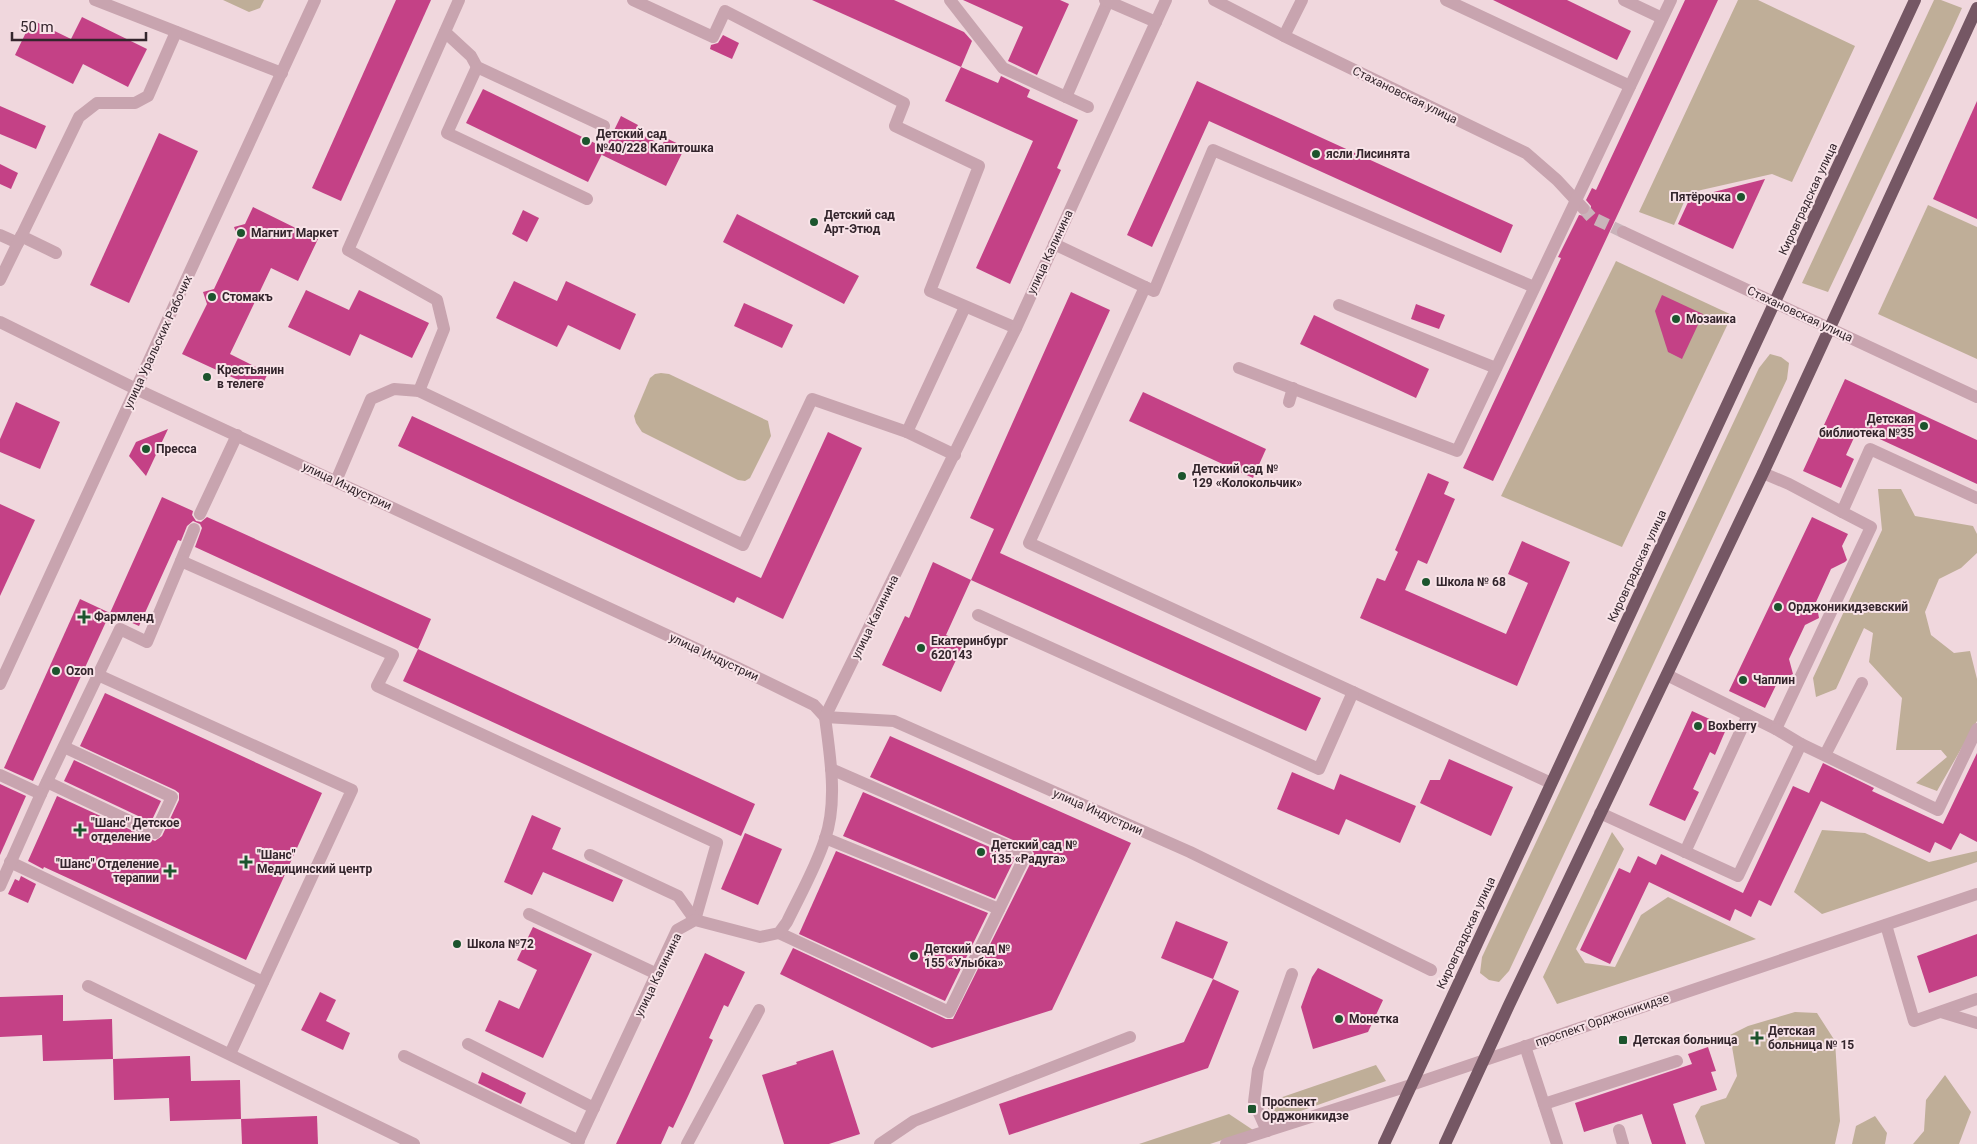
<svg xmlns="http://www.w3.org/2000/svg" width="1977" height="1144" font-family="Roboto,sans-serif">
  <rect width="100%" height="100%" fill="#f0d7dd"/>
  <g fill="#bfae98">
    <path d="M223 0H264L260 8 249 12Z"/>
    <path d="M1738 0H1758L1855 46 1792 182 1772 174 1688 193 1674 225 1639 212Z"/>
    <path d="M1934 0H1941L1962 8 1952 30 1828 292 1802 283Z"/>
    <path d="M1928 205 1977 227V359L1878 314Z"/>
    <path d="M1616 261 1732 315 1622 547 1501 496Z"/>
    <path d="M1770 354 1781 357 1789 363 1787 379 1509 971 1499 982 1489 980 1480 973 1482 957 1759 368Z"/>
    <path d="M661 373 669 374 768 421 771 436 750 478 745 481 738 480 642 432 636 423 634 416 650 378 655 374Z"/>
    <path d="M1878 489H1901L1915 516 1973 526 1977 534V553L1961 568 1939 579 1925 612 1931 635 1954 653 1970 651 1977 679V721L1937 791 1916 783 1947 757 1941 750H1896L1902 698 1869 662 1873 633 1864 628 1836 689 1816 697 1813 678 1882 530Z"/>
    <path d="M1822 830 1865 833 1929 862 1977 851V862L1822 914 1794 892Z"/>
    <path d="M1612 832 1624 849 1576 949 1585 963 1615 967 1641 915 1668 897 1756 939 1557 1004 1543 977Z"/>
    <path d="M1795 1012 1817 1013 1835 1041 1840 1121 1835 1144H1705L1695 1116 1701 1106 1726 1098 1737 1076 1730 1035 1748 1026Z"/>
    <path d="M1376 1065 1386 1081 1275 1120 1265 1103Z"/>
    <path d="M1945 1075 1971 1112 1959 1144H1913L1924 1131 1926 1100Z"/>
    <path d="M1229 1114 1253 1130 1210 1144H1139Z"/>
    <path d="M1875 1116 1887 1133 1885 1144H1852L1856 1126Z"/>
  </g>
  <g fill="#c44186">
    <path d="M396 0H431L341 201 312 188Z"/>
    <path d="M812 0H894L964 32 972 41 961 67Z"/>
    <path d="M963 0H1060L1069 4 1037 75 1008 61 1023 27Z"/>
    <path d="M1493 0H1567L1631 31 1617 60Z"/>
    <path d="M1685 0H1718L1493 481 1463 468 1561 258 1558 257 1579 215 1585 216 1591 211V206L1586 200 1592 188 1596 190Z"/>
    <path d="M82 17 147 49 128 87 83 64 73 84 15 55 32 20 71 39Z"/>
    <path d="M723 35 739 43 732 59 710 49 711 45 718 43Z"/>
    <path d="M961 67 998 83 1001 76 1030 90 1027 97 1078 120 1057 168 1061 170 1010 284 976 268 1033 141 945 101Z"/>
    <path d="M1197 81 1513 225 1501 253 1209 121 1152 247 1127 235Z"/>
    <path d="M483 89 605 148 588 182 466 123Z"/>
    <path d="M1977 101V219L1933 199Z"/>
    <path d="M0 106 46 126 36 149 0 134Z"/>
    <path d="M621 116 638 125 635 131 662 145 666 138 685 147 666 186 602 155Z"/>
    <path d="M159 133 198 151 129 303 90 285Z"/>
    <path d="M0 164 18 173 11 189 0 184Z"/>
    <path d="M1765 179 1733 249 1678 224 1690 198Z"/>
    <path d="M253 207 318 239 298 281 271 268 230 354 268 373 260 390 182 354 207 304 203 292 214 289 238 238 234 227 245 224Z"/>
    <path d="M523 210 539 218 527 242 512 234Z"/>
    <path d="M737 214 859 276 844 304 723 242Z"/>
    <path d="M514 281 557 301 566 281 636 314 620 350 568 325 557 347 496 318Z"/>
    <path d="M306 290 349 310 359 290 429 323 412 358 360 334 350 356 288 327Z"/>
    <path d="M1071 292 1110 310 1000 553 1321 698 1306 731 971 580 994 529 970 518Z"/>
    <path d="M1662 295 1703 314 1682 359 1668 352 1655 311Z"/>
    <path d="M744 303 793 325 782 348 734 326Z"/>
    <path d="M1416 304 1445 315 1439 329 1411 319Z"/>
    <path d="M1314 315 1429 369 1416 398 1300 344Z"/>
    <path d="M1845 379 1977 440V484L1858 429 1846 455 1854 459 1841 488 1803 471Z"/>
    <path d="M1143 392 1266 449 1253 478 1129 421Z"/>
    <path d="M16 402 60 422 40 469 0 452V439Z"/>
    <path d="M412 416 761 578 828 432 862 448 783 619 737 597 734 603 398 446Z"/>
    <path d="M168 429 146 476 129 456 136 442Z"/>
    <path d="M1428 473 1449 482 1444 494 1455 499 1427 564 1418 560 1405 590 1506 634 1528 583 1508 574 1522 541 1570 562 1517 686 1360 618 1377 578 1385 581 1398 552 1395 550Z"/>
    <path d="M162 497 193 511 192 515 196 521 201 522 207 517 431 619 418 649 195 547 202 528 200 524 193 521 187 526 181 541 178 540 139 626 110 613Z"/>
    <path d="M0 504 35 520 0 596Z"/>
    <path d="M1812 517 1848 534 1842 546 1847 560 1845 562 1831 569 1816 602 1819 618 1805 625 1789 659 1793 674 1778 681 1765 708 1729 691Z"/>
    <path d="M933 562 971 580 946 635 964 643 941 692 882 665 905 616 909 618Z"/>
    <path d="M80 599 110 613 33 781 4 768Z"/>
    <path d="M418 649 755 804 741 836 403 681Z"/>
    <path d="M105 693 322 793 246 960 44 867 43 869 28 861 57 796 155 841 162 836 179 800V793L175 790 80 746Z"/>
    <path d="M1692 711 1727 727 1715 755 1710 752 1693 789 1699 792 1685 821 1649 805Z"/>
    <path d="M890 736 1131 843 1052 1010 932 1048 780 974 793 948 946 1019H953L1033 858 1034 853 1029 847 870 777Z"/>
    <path d="M1977 753V842L1960 833 1951 850 1935 842 1930 853 1821 801 1771 906 1759 900 1751 917 1735 909 1730 921 1649 882 1610 964 1580 950 1619 868 1630 873 1638 856 1656 865 1661 854 1743 893 1793 786 1809 793 1823 763 1874 788 1872 791 1943 824Z"/>
    <path d="M1449 759 1513 787 1491 836 1420 803 1430 780H1440Z"/>
    <path d="M74 760 161 801 151 822 64 781Z"/>
    <path d="M1292 772 1334 790 1340 774 1416 806 1400 843 1346 819 1339 835 1277 809Z"/>
    <path d="M0 784 26 796 0 855Z"/>
    <path d="M863 792 1015 858 995 899 843 836Z"/>
    <path d="M532 815 561 828 552 849 623 880 613 902 543 872 532 895 504 882Z"/>
    <path d="M745 833 782 849 758 905 721 889Z"/>
    <path d="M836 851 988 913 945 1001 799 934Z"/>
    <path d="M21 876 36 884 28 903 8 894 15 879 19 881Z"/>
    <path d="M1176 921 1228 942 1213 979 1161 958Z"/>
    <path d="M533 927 592 954 543 1058 485 1031 499 1000 519 1009 537 970 517 960Z"/>
    <path d="M1977 934V976L1929 993 1917 956Z"/>
    <path d="M705 953 745 972 728 1007 724 1005 709 1038 713 1040 689 1094 673 1128 669 1126 661 1144H616Z"/>
    <path d="M1318 968 1383 1000 1368 1032 1313 1049 1301 1007 1312 977Z"/>
    <path d="M1213 979 1239 991 1208 1068 1009 1135 999 1104 1184 1042Z"/>
    <path d="M320 992 336 1000 326 1021 350 1033 343 1050 301 1030Z"/>
    <path d="M63 995V1021L112 1019 113 1059 43 1061 42 1035 0 1037V997Z"/>
    <path d="M1708 1047 1716 1071 1711 1072 1717 1090 1673 1104 1686 1144H1652L1642 1114 1584 1132 1575 1103 1692 1064 1688 1054Z"/>
    <path d="M833 1050 860 1134 829 1144H784L762 1075 797 1064 796 1062Z"/>
    <path d="M190 1056 191 1081 240 1080 241 1119 170 1121 169 1098 114 1100 113 1059Z"/>
    <path d="M482 1072 526 1093 521 1104 478 1083Z"/>
    <path d="M317 1116 318 1144H242L241 1119Z"/>
  </g>
  <g fill="none" stroke-linecap="round" stroke-linejoin="round">
    <path stroke="#cab3ba" stroke-width="12" stroke-dasharray="12 6" stroke-linecap="butt" d="M1583 208 1591 217 1623 232"/>
    <g stroke="#c8a4af" stroke-width="12">
      <path d="M95 0 282 73"/>
      <path d="M633 0 713 37 725 11 904 103 895 126 979 166 930 291 1016 328"/>
      <path d="M950 0 1003 68 1066 97 1108 1"/>
      <path d="M1105 0 1156 22"/>
      <path d="M1214 0 1284 36 1526 153 1557 180 1583 208"/>
      <path d="M1446 0 1630 86"/>
      <path d="M1624 0 1662 18"/>
      <path d="M445 32 471 56 477 67 604 126"/>
      <path d="M1284 36 1302 0"/>
      <path d="M477 67 447 133 587 199"/>
      <path d="M1066 97 1088 107"/>
      <path d="M1623 232 1977 397"/>
      <path d="M0 235 18 243"/>
      <path d="M21 236 56 253"/>
      <path d="M1054 244 1145 287 1029 543 1551 783"/>
      <path d="M0 280 79 117 97 103H135L148 96 176 32"/>
      <path d="M1145 287 1154 291 1213 150 1534 287"/>
      <path d="M1339 305 1496 368"/>
      <path d="M0 322 136 389 738 668 814 705 825 717 894 721 1190 852 1431 970"/>
      <path d="M1239 368 1457 451 1671 0"/>
      <path d="M419 391 444 329 437 300 348 250 459 0"/>
      <path d="M1289 402 1293 388"/>
      <path d="M907 432 965 307"/>
      <path d="M1763 473 1789 484 1842 512"/>
      <path d="M336 481 371 399 394 389 419 391 743 545 812 399 907 432 955 455"/>
      <path d="M200 514 237 435"/>
      <path d="M181 561 194 529"/>
      <path d="M978 615 1319 769 1353 692"/>
      <path d="M98 675 352 790 230 1054"/>
      <path d="M1667 675 1776 729 1871 527 1842 512 1870 449 1977 498"/>
      <path d="M0 684 315 0"/>
      <path d="M1776 729 1801 744"/>
      <path d="M1825 755 1862 683"/>
      <path d="M0 775 41 794 120 629 147 642 181 561 393 655 377 686 717 843 695 920"/>
      <path d="M47 782 155 833 172 797 64 747"/>
      <path d="M1600 813 1738 876 1801 744 1938 810 1977 729"/>
      <path d="M825 838 999 909"/>
      <path d="M1685 852 1748 715"/>
      <path d="M590 855 678 896 695 920"/>
      <path d="M10 862 263 982"/>
      <path d="M0 886 41 794"/>
      <path d="M529 914 657 974"/>
      <path d="M1886 925 1914 1021 1977 999"/>
      <path d="M779 933 949 1012 1026 854 831 769"/>
      <path d="M88 986 414 1144"/>
      <path d="M1941 1012 1977 1023"/>
      <path d="M468 1044 594 1108"/>
      <path d="M1525 1046 1557 1144"/>
      <path d="M404 1056 579 1141"/>
      <path d="M1544 1104 1677 1061"/>
      <path d="M1619 1130 1623 1144"/>
      <path d="M1267 1131 1254 1102 1258 1070 1292 974"/>
      <path d="M577 1144 677 930 695 920 760 937 779 933 787 922C800 895 816 867 825 839 838 801 830 756 825 717L1016 328 1166 0"/>
      <path d="M687 1144 759 1010"/>
      <path d="M880 1144 914 1121 1130 1037"/>
      <path d="M1226 1144 1411 1085 1977 894"/>
    </g>
    <g stroke="#755764" stroke-width="12">
      <path d="M1384 1144 1915 0"/>
      <path d="M1445 1144 1509 1005 1763 473 1977 8"/>
    </g>
  </g>
  <g fill="#1c542d" stroke="#f8e3e8" stroke-width="2">
    <circle cx="586" cy="141" r="5"/>
    <circle cx="1316" cy="154" r="5"/>
    <circle cx="1741" cy="197" r="5"/>
    <circle cx="814" cy="222" r="5"/>
    <circle cx="241" cy="233" r="5"/>
    <circle cx="212" cy="297" r="5"/>
    <circle cx="1676" cy="319" r="5"/>
    <circle cx="207" cy="377" r="5"/>
    <circle cx="1924" cy="426" r="5"/>
    <circle cx="146" cy="449" r="5"/>
    <circle cx="1182" cy="476" r="5"/>
    <circle cx="1426" cy="582" r="5"/>
    <circle cx="1778" cy="607" r="5"/>
    <path d="M81.5 609.5h5v5h5v5h-5v5h-5v-5h-5v-5h5z"/>
    <circle cx="921" cy="648" r="5"/>
    <circle cx="56" cy="671" r="5"/>
    <circle cx="1743" cy="680" r="5"/>
    <circle cx="1698" cy="726" r="5"/>
    <path d="M77.5 822.5h5v5h5v5h-5v5h-5v-5h-5v-5h5z"/>
    <circle cx="981" cy="852" r="5"/>
    <path d="M243.5 854.5h5v5h5v5h-5v5h-5v-5h-5v-5h5z"/>
    <path d="M167.5 863.5h5v5h5v5h-5v5h-5v-5h-5v-5h5z"/>
    <circle cx="457" cy="944" r="5"/>
    <circle cx="914" cy="956" r="5"/>
    <circle cx="1339" cy="1019" r="5"/>
    <path d="M1754.5 1030.5h5v5h5v5h-5v5h-5v-5h-5v-5h5z"/>
    <rect x="1618" y="1035" width="10" height="10" rx="2.5"/>
    <rect x="1247" y="1104" width="10" height="10" rx="2.5"/>
  </g>
  <g text-anchor="middle" dominant-baseline="central" stroke-width="4" stroke-linejoin="round" paint-order="stroke">
    <g font-size="12" fill="#33252c" stroke="#f8e3e8">
      <text transform="translate(1405 95) rotate(26)">Стахановская улица</text>
      <text transform="translate(1808 199) rotate(-65)">Кировградская улица</text>
      <text transform="translate(1050 252) rotate(-65)">улица Калинина</text>
      <text transform="translate(1800 314) rotate(25)">Стахановская улица</text>
      <text transform="translate(158 342) rotate(-65)">улица Уральских Рабочих</text>
      <text transform="translate(347 486) rotate(25)">улица Индустрии</text>
      <text transform="translate(1637 566) rotate(-65)">Кировградская улица</text>
      <text transform="translate(875 617) rotate(-64)">улица Калинина</text>
      <text transform="translate(714 657) rotate(25)">улица Индустрии</text>
      <text transform="translate(1098 812) rotate(24)">улица Индустрии</text>
      <text transform="translate(1466 933) rotate(-65)">Кировградская улица</text>
      <text transform="translate(658 975) rotate(-64)">улица Калинина</text>
      <text transform="translate(1602 1020) rotate(-19)">проспект Орджоникидзе</text>
    </g>
    <g font-size="12" font-weight="bold" fill="#33252c" stroke="#f8e3e8" text-anchor="start">
      <text x="596" y="134">Детский сад<tspan x="596" dy="14">№40/228 Капитошка</tspan></text>
      <text x="1326" y="154">ясли Лисинята</text>
      <text x="1731" y="197" text-anchor="end">Пятёрочка</text>
      <text x="824" y="215">Детский сад<tspan x="824" dy="14">Арт-Этюд</tspan></text>
      <text x="251" y="233">Магнит Маркет</text>
      <text x="222" y="297">Стомакъ</text>
      <text x="1686" y="319">Мозаика</text>
      <text x="217" y="370">Крестьянин<tspan x="217" dy="14">в телеге</tspan></text>
      <text x="1914" y="419" text-anchor="end">Детская<tspan x="1914" dy="14">библиотека №35</tspan></text>
      <text x="156" y="449">Пресса</text>
      <text x="1192" y="469">Детский сад №<tspan x="1192" dy="14">129 «Колокольчик»</tspan></text>
      <text x="1436" y="582">Школа № 68</text>
      <text x="1788" y="607">Орджоникидзевский</text>
      <text x="94" y="617">Фармленд</text>
      <text x="931" y="641">Екатеринбург<tspan x="931" dy="14">620143</tspan></text>
      <text x="66" y="671">Ozon</text>
      <text x="1753" y="680">Чаплин</text>
      <text x="1708" y="726">Boxberry</text>
      <text x="91" y="823">"Шанс" Детское<tspan x="91" dy="14">отделение</tspan></text>
      <text x="991" y="845">Детский сад №<tspan x="991" dy="14">135 «Радуга»</tspan></text>
      <text x="257" y="855">"Шанс"<tspan x="257" dy="14">Медицинский центр</tspan></text>
      <text x="159" y="864" text-anchor="end">"Шанс" Отделение<tspan x="159" dy="14">терапии</tspan></text>
      <text x="467" y="944">Школа №72</text>
      <text x="924" y="949">Детский сад №<tspan x="924" dy="14">155 «Улыбка»</tspan></text>
      <text x="1349" y="1019">Монетка</text>
      <text x="1768" y="1031">Детская<tspan x="1768" dy="14">больница № 15</tspan></text>
      <text x="1633" y="1040">Детская больница</text>
      <text x="1262" y="1102">Проспект<tspan x="1262" dy="14">Орджоникидзе</tspan></text>
    </g>
  </g>
  <path d="M12 32v8h134v-8" fill="none" stroke="#33252c" stroke-width="2.5"/>
  <text x="20" y="32" font-size="15" fill="#33252c" stroke="#f8e3e8" stroke-width="4" paint-order="stroke">50 m</text>
</svg>
